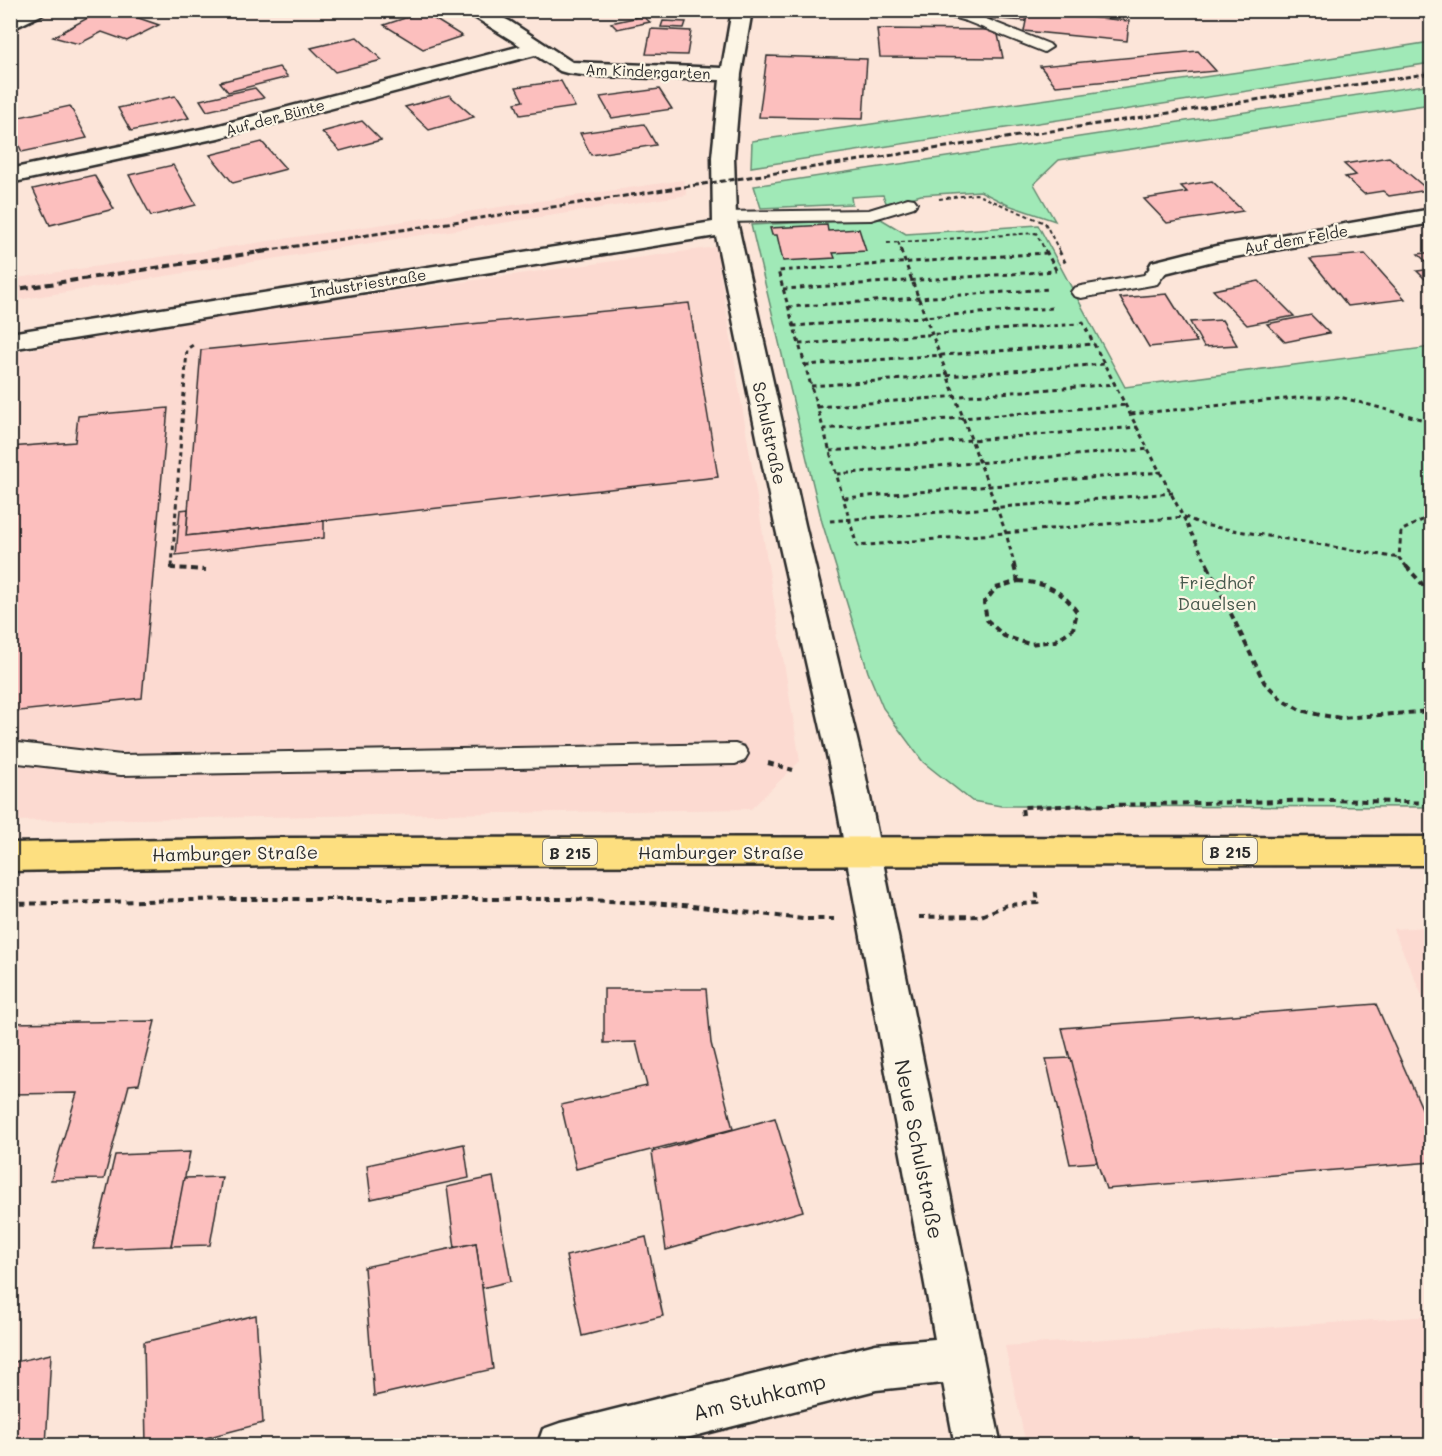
<svg xmlns="http://www.w3.org/2000/svg" width="1442" height="1456" font-family="Mali,sans-serif">
  <rect width="100%" height="100%" fill="#fce5d9"/>
  <filter id="ink" filterUnits="userSpaceOnUse"><feTurbulence type="fractalNoise" baseFrequency=".0167" numOctaves="2"/><feDisplacementMap in="SourceGraphic" scale="12" xChannelSelector="R" yChannelSelector="G"/><feConvolveMatrix kernelMatrix="1 2 1 2 8 2 1 2 1" color-interpolation-filters="sRGB"/></filter>
  <g filter="url(#ink)">
    <g fill="#fcdad1">
      <path d="M683 180 687 195 389 240 11 301V279Z"/>
      <path d="M716 247 800 761 751 809 11 821V353L235 313Z"/>
      <path d="M1431 927H1432L1431 1016 1393 929Z"/>
      <path d="M1431 1316V1445H1026L1005 1346Z"/>
    </g>
    <g fill="#a0e9b7" stroke="#668a71" stroke-width="1.5">
      <path d="M1431 42V63L751 167 752 141 1253 70Z"/>
      <path d="M1431 84V104L1059 160 1034 184 1055 221 1008 205 980 191 921 195 887 205 883 195 851 197 852 204 761 208 754 186Z"/>
      <path d="M881 219 906 234 1038 225 1125 387 1431 347V807L1001 806 972 801 923 762 883 708 868 672 822 522 751 225Z"/>
    </g>
    <g fill="#fcbfbe" stroke="#2b2b2b" stroke-width="1.5">
      <path d="M102 10H115L159 25 127 41 102 32 79 44 53 37Z"/>
      <path d="M991 10H1029L1026 21 989 18Z"/>
      <path d="M1028 11 1129 21 1127 41 1024 31Z"/>
      <path d="M423 12 462 36 423 49 384 25Z"/>
      <path d="M643 16 650 22 617 29 611 23Z"/>
      <path d="M663 21 686 22 684 28 661 27Z"/>
      <path d="M651 29 691 31 687 55 646 54Z"/>
      <path d="M877 29 997 30 1003 58 880 57Z"/>
      <path d="M357 37 382 60 335 72 311 48Z"/>
      <path d="M1198 51 1216 71 1056 86 1040 66Z"/>
      <path d="M767 56 867 59 863 119 759 117Z"/>
      <path d="M279 67 288 77 228 92 220 82Z"/>
      <path d="M561 81 575 107 520 115 515 103 523 101 516 87Z"/>
      <path d="M255 88 264 98 207 111 200 100Z"/>
      <path d="M659 89 672 109 612 118 600 97Z"/>
      <path d="M449 95 474 117 429 130 405 107Z"/>
      <path d="M175 96 189 118 131 131 118 108Z"/>
      <path d="M70 106 87 138 22 152 10 127V119Z"/>
      <path d="M362 121 381 140 340 151 322 132Z"/>
      <path d="M644 124 656 145 591 155 580 133Z"/>
      <path d="M262 142 286 169 233 183 210 155Z"/>
      <path d="M1389 157 1428 190 1389 196 1383 191 1364 194 1345 177 1356 175 1344 164Z"/>
      <path d="M173 165 196 205 151 216 129 175Z"/>
      <path d="M94 175 114 209 50 225 33 189Z"/>
      <path d="M1212 181 1243 211 1167 223 1144 199 1187 192 1181 186Z"/>
      <path d="M827 225 828 231 859 229 866 251 833 253 835 258 783 261 777 235H772L770 228Z"/>
      <path d="M1432 252V267L1418 254Z"/>
      <path d="M1365 254 1405 299 1348 306 1310 259Z"/>
      <path d="M1432 269V286L1417 271Z"/>
      <path d="M1259 281 1294 316 1247 325 1213 290Z"/>
      <path d="M1167 294 1197 342 1149 347 1120 298Z"/>
      <path d="M689 303 718 477 186 536 201 350Z"/>
      <path d="M1311 315 1329 333 1285 342 1267 324Z"/>
      <path d="M1222 320 1237 345 1204 347 1190 322Z"/>
      <path d="M168 408 142 698 10 712V447L75 442 78 416Z"/>
      <path d="M188 509 186 536 324 521V538L176 555 180 510Z"/>
      <path d="M604 989H706L711 1043 733 1129 576 1169 561 1105 647 1086 636 1042 604 1043Z"/>
      <path d="M1376 1004 1432 1131V1162L1106 1189 1097 1162 1062 1028Z"/>
      <path d="M155 1021 139 1084 129 1085 104 1179 51 1180 77 1093 10 1094V1023Z"/>
      <path d="M1071 1058 1097 1162 1070 1164 1046 1059Z"/>
      <path d="M775 1118 803 1211 666 1250 652 1152Z"/>
      <path d="M464 1144 469 1178 371 1199 367 1165Z"/>
      <path d="M190 1152 171 1246 93 1249 115 1155Z"/>
      <path d="M222 1177 210 1245 171 1246 184 1178Z"/>
      <path d="M493 1177 511 1281 482 1288 476 1243 455 1248 447 1187Z"/>
      <path d="M646 1237 663 1316 582 1336 566 1256Z"/>
      <path d="M476 1243 493 1369 374 1396 364 1267Z"/>
      <path d="M256 1315 263 1423 175 1446H146L144 1342Z"/>
      <path d="M51 1354 46 1446H10V1363Z"/>
    </g>
    <g fill="none" stroke-linecap="round" stroke-linejoin="round">
      <g stroke="#2b2b2b" stroke-width="4">
        <g id="service">
          <path d="M935 10H961L976 15 1049 44 1052 47 1044 52 1039 50 966 21 937 13Z"/>
          <path d="M908 198 914 199 917 203 914 207 871 220 724 222 718 221 715 217 718 213 724 212 869 210Z"/>
          <path d="M1161 261 1168 263 1170 267 1157 284 1081 298 1074 296 1071 292 1074 288 1081 286 1144 275 1154 263Z"/>
          <path d="M10 742 121 755 735 744 744 747 748 754 744 761 735 764 121 775 10 762Z"/>
        </g>
      </g>
      <g stroke="#2b2b2b" stroke-width="5">
        <g id="minor">
          <path d="M463 10H488L511 22 572 62 722 68 732 10H752L741 74 734 157 736 217 805 525 864 768 1001 1446H955L943 1383 876 1390 655 1446H537L543 1429 560 1423 876 1344 935 1339 830 768 775 525 716 236 10 349V333L713 222 712 157 720 80 591 76 567 73 560 71 535 55 218 138 10 183V169L216 126 521 46Z"/>
          <path d="M1432 209V223L1217 260 1161 274 1152 272 1149 267 1152 262 1216 246Z"/>
        </g>
      </g>
      <g stroke="#2b2b2b" stroke-width="5">
        <path id="secondary" d="M21 10H45L43 14 10 30V16Z"/>
      </g>
      <g stroke="#2b2b2b" stroke-width="5">
        <path id="primary" d="M1432 837V865L276 866 10 871V843L276 838Z"/>
      </g>
      <g stroke="#2b2b2b" stroke-width="2" stroke-dasharray="4 3" stroke-linecap="butt">
        <path d="M939 199 976 194 1045 223 1060 252"/>
        <path d="M898 242 902 252"/>
        <path d="M887 243 1036 233 1046 252"/>
      </g>
      <g stroke="#2b2b2b" stroke-width="3" stroke-dasharray="4.5 4" stroke-linecap="butt">
        <path d="M901 251 1006 533 1015 567"/>
        <path d="M1046 251 1057 272"/>
        <path d="M1059 251 1067 266"/>
        <path d="M1047 253 778 271 857 546 1185 517 1203 525 1399 558"/>
        <path d="M783 289 1056 271"/>
        <path d="M788 307 1049 289"/>
        <path d="M1082 321 1209 567"/>
        <path d="M793 326 1053 308"/>
        <path d="M799 344 1079 324"/>
        <path d="M805 365 1094 344"/>
        <path d="M811 386 1105 364"/>
        <path d="M817 407 1116 384"/>
        <path d="M1131 414 1306 397H1340L1432 422"/>
        <path d="M823 429 1126 405"/>
        <path d="M830 451 1138 427"/>
        <path d="M837 474 1150 449"/>
        <path d="M844 498 1162 472"/>
        <path d="M830 521 1173 493"/>
        <path d="M172 567 187 349 193 345"/>
        <path d="M1407 567 1399 558 1401 531 1432 515"/>
      </g>
      <g stroke="#2b2b2b" stroke-width="4" stroke-dasharray="6 4.5" stroke-linecap="butt">
        <path d="M172 566V568L206 570"/>
        <path d="M1014 566 1018 581"/>
        <path d="M1208 566 1264 682 1281 699 1300 710 1320 715 1341 718 1432 711"/>
        <path d="M1406 566 1425 587 1432 589"/>
        <path d="M1018 581C1045 583 1061 589 1077 612L1073 629 1055 641 1029 644 1004 636 987 620 984 603 996 588Z"/>
        <path d="M768 763 793 770"/>
        <path d="M1023 815 1022 807 1331 800 1432 803"/>
        <path d="M10 904 234 899H571L683 905 803 919H834"/>
        <path d="M919 917 981 916 1007 905 1038 903 1036 888"/>
      </g>
      <use href="#service" fill="#fcf5e5" fill-rule="evenodd"/>
      <use href="#minor" fill="#fcf5e5" fill-rule="evenodd"/>
      <use href="#secondary" fill="#fcf5e5" fill-rule="evenodd"/>
      <use href="#primary" fill="#fddf80" fill-rule="evenodd"/>
      <path stroke="#2b2b2b" stroke-width="3" stroke-dasharray="6 3" stroke-linecap="butt" d="M257 252 1432 73"/>
      <path stroke="#2b2b2b" stroke-width="4" stroke-dasharray="8 4" stroke-linecap="butt" d="M10 290 267 251"/>
    </g>
  </g>
  <g text-anchor="middle" dominant-baseline="central" stroke-width="4.5" stroke-linejoin="round" paint-order="stroke">
    <g font-size="15" fill="#2b2b2b" stroke="#fcf5e5">
      <text transform="translate(648 71) rotate(2)">Am Kindergarten</text>
      <text transform="translate(275 117) rotate(-15)">Auf der Bünte</text>
      <text transform="translate(1296 239) rotate(-10)">Auf dem Felde</text>
      <text transform="translate(368 283) rotate(-9)">Industriestraße</text>
    </g>
    <g fill="#fcf5e5" stroke="#6a6863" stroke-width="1.5">
      <rect x="1203" y="838" width="54" height="26" rx="4.5"/>
      <rect x="543" y="839" width="54" height="26" rx="4.5"/>
    </g>
    <g font-size="16" font-weight="bold" fill="#2b2b2b">
      <text x="1230" y="851">B 215</text>
      <text x="570" y="852">B 215</text>
    </g>
    <g font-size="18" fill="#2b2b2b" stroke="#fcf5e5">
      <text transform="translate(770 433) rotate(78)">Schulstraße</text>
      <text x="721" y="852">Hamburger Straße</text>
      <text transform="translate(235 853) rotate(-1)">Hamburger Straße</text>
    </g>
    <g font-size="18" fill="#485a4e" stroke="#fcf5e5">
      <text x="1217" y="582">Friedhof<tspan x="1217" dy="21">Dauelsen</tspan></text>
    </g>
    <g font-size="21" fill="#2b2b2b" stroke="#fcf5e5">
      <text transform="translate(920 1149) rotate(79)">Neue Schulstraße</text>
      <text transform="translate(759 1396) rotate(-14)">Am Stuhkamp</text>
    </g>
  </g>
  <rect width="1442" height="1456" fill="none" stroke="#fcf5e5" stroke-width="36"/>
  <rect x="18" y="18" width="1406" height="1420" fill="none" stroke="#2b2b2b" stroke-width="2" filter="url(#ink)"/>
</svg>
